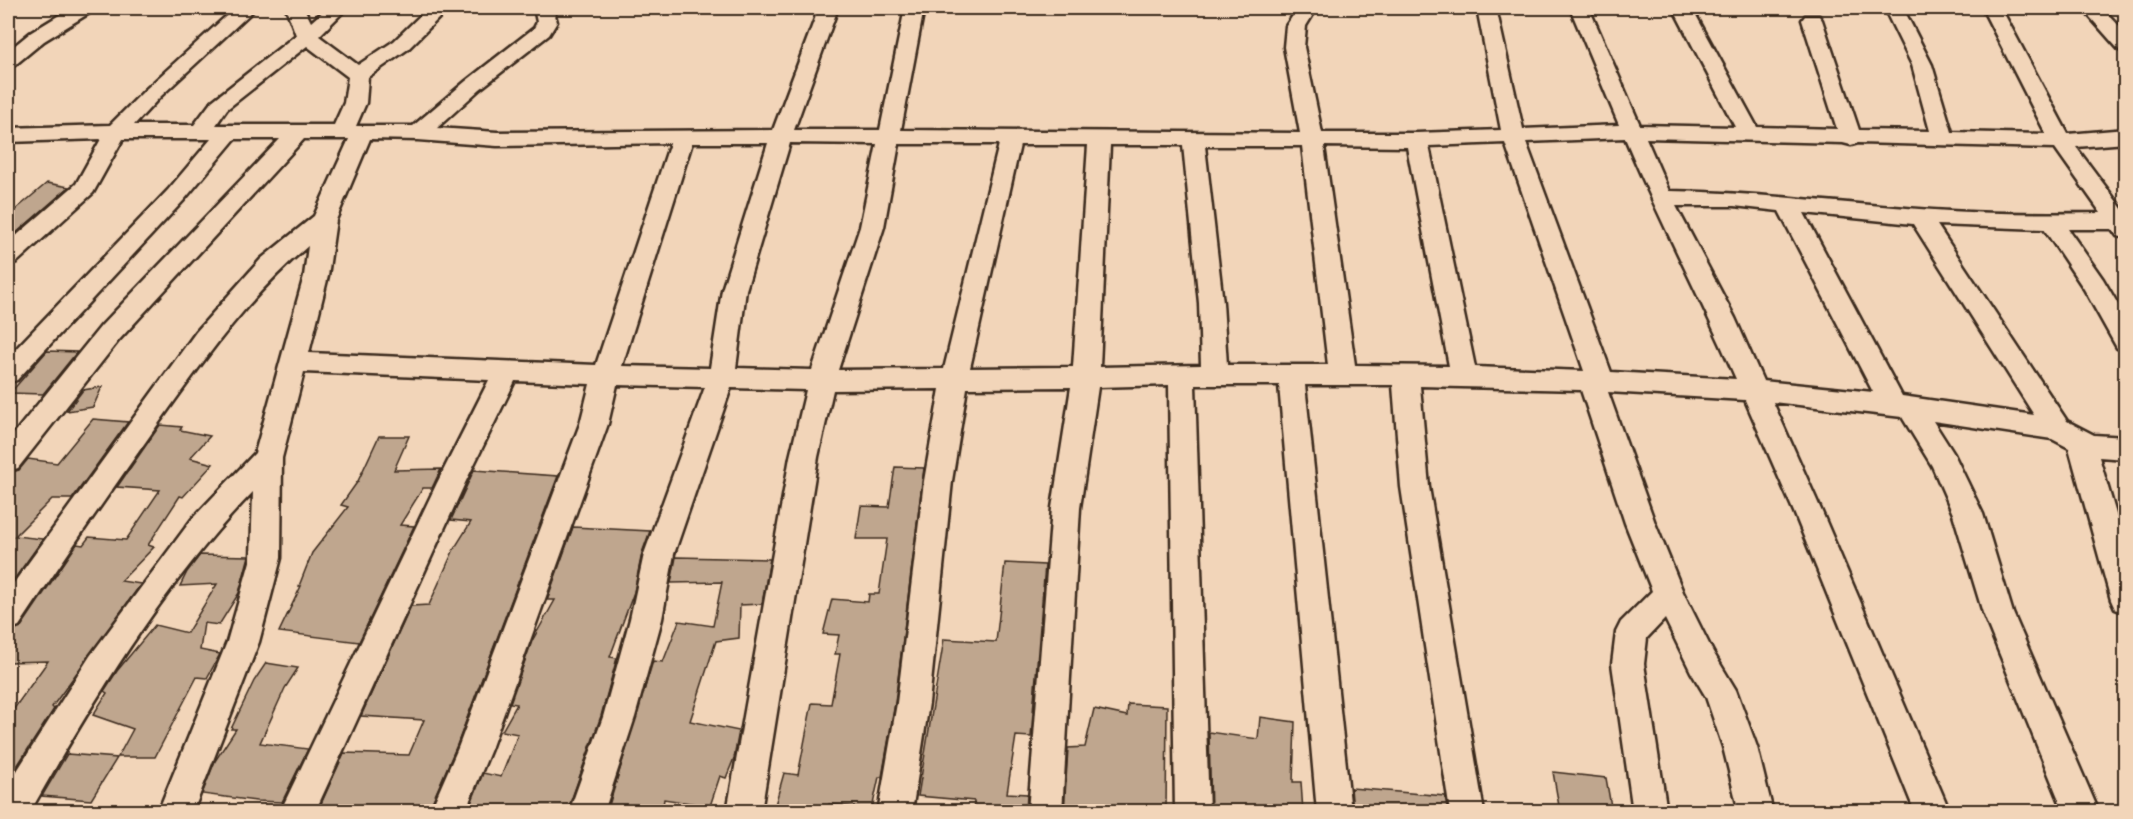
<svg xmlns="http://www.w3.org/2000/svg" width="2133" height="819" font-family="Mali,sans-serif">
  <rect width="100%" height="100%" fill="#f2d5b9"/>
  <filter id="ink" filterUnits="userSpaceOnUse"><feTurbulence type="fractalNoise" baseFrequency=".0167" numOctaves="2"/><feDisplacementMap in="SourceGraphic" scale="12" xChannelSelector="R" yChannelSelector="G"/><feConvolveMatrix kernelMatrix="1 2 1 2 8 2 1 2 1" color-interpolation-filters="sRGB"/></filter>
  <g filter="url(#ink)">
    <g fill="#bfa68e" stroke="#3b2a1e" stroke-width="1.5">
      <path d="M47 183 69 187 8 240V216Z"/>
      <path d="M47 351 77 352 43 394 10 393Z"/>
      <path d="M102 387 93 407 67 411 83 390Z"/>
      <path d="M93 419 128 422 72 499H52L15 536 43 539 8 588V473L19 470 28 459 57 463Z"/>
      <path d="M160 425 182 427 180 430 210 436 190 458 213 464 183 497 180 496 148 545 154 547 121 581 141 584 52 707 54 709 8 780V717L48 661 8 662V632L21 627 77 544 83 545 89 537 126 540 160 490 117 487Z"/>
      <path d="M379 436H409L394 470 441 469 432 488H423L400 525 414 526 359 642 279 632 301 586H299L312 553 348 507 341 505 358 481Z"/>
      <path d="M895 467 924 468 895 703 882 777H879L872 809 829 804 827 812H773L784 773 798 775 812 703 831 704 840 654H835L839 635 823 634 832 599 868 602 869 594H879L887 539H856L861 506 889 507Z"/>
      <path d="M474 470 558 476 457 745 428 812 362 805 320 806 344 753 409 755 424 720 361 716 411 606 429 605 454 549 471 522 451 520Z"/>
      <path d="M573 527 650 531 642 553 634 592 610 657 617 658 601 716 567 812 468 811 483 773 501 777 518 734 502 731 517 704 510 703 532 641 555 600H547Z"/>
      <path d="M200 555 249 556 239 593 219 625 204 623 200 650 220 654 207 678 197 677 155 757H118L133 729 93 715 107 693 104 691 117 671 155 625 187 633 217 584 180 586 187 572Z"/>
      <path d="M676 557 770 559 762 604 740 605 739 638 716 641 690 721 739 731 734 758 726 778 720 776 710 806 664 799 662 812H607L653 661 663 662 679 621 713 626 722 582 671 583Z"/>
      <path d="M1005 563 1045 565 1031 737 1016 736 1007 793 1027 794 1026 812H973L974 801 918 796 944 639 996 642Z"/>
      <path d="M266 663 298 668 285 688 260 743 308 749 282 802 256 801 202 794 215 761 236 729H231L254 681Z"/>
      <path d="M1128 704 1167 706 1166 812H1064L1068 748 1085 747 1094 709 1127 716Z"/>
      <path d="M1260 717 1295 722 1293 782H1301L1303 812H1211L1209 732 1258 739Z"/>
      <path d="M67 754 117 758 91 800 42 796Z"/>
      <path d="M1553 772 1606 778 1612 812H1560Z"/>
      <path d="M1351 788 1445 796 1448 812H1353Z"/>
    </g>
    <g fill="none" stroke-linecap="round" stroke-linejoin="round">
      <g stroke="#3b2a1e" stroke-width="5">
        <g id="minor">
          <path d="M71 8H94L91 12 44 41 15 65 8 67V51L30 33Z"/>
          <path d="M235 8H256L160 97 134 125H194L212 101 296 35 286 8H304L311 22 327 8H347L319 36 358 65 394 41 428 8H449L408 49 368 77 366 103 356 126H413L466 81 534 28 537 22 534 8H553L557 22 549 35 480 89 437 128 497 132 773 130 819 8H838L794 130H880L905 8H924L901 130 1300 133 1284 47 1286 26 1298 8H1317L1306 26 1304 47 1322 133H1417L1501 130 1477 8H1496L1523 129 1619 125 1570 8H1589L1640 125 1735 127 1673 8H1692L1757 127 1837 129 1802 20 1805 16H1819L1822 20 1859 130 1930 131 1912 65 1884 8H1903L1932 65 1952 132 2046 134 1982 8H2001L2068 134 2126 129V143L2076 147 2126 214V238L2117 236 2112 229H2068L2103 279 2126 318V350L2117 348 2084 289 2044 229 1937 225 2067 421 2094 435 2126 437V459L2099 457 2126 548V613L2115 609 2111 600 2069 448 2052 439 1933 421 1954 454 1983 514 2013 613 2099 812H2064L1983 613 1953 514 1932 466 1902 417 1773 402 1822 512 1950 812H1915L1794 512 1745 400 1608 392 1655 523 1683 592 1713 652 1736 690 1757 747 1773 812H1739L1723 747 1706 697 1691 672 1665 619 1647 638 1644 664 1667 812H1633L1612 664 1616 632 1621 622 1652 591 1625 523 1581 390 1420 386 1429 487 1484 812H1450L1401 487 1393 385H1305L1351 812H1317L1279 385H1195L1209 812H1175L1169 385 1098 387 1080 508 1062 812H1028L1052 508 1071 387 967 388 952 481 929 703 912 812H878L897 703 924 481 940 389 833 390 818 457 761 812H727L790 457 806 390 731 388 674 554 662 619 635 717 604 812H569L603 717 630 619 644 554 705 387 617 385 608 424 491 749 465 812H430L458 748 580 424 590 384 515 381 465 483 315 812H280L437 483 489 380 304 372 282 458 281 558 259 642 193 812H158L227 642 251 558 253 492C165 582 92 702 30 812H8V785L90 656 192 519 255 453 304 276 308 246C245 299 199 367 151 434 106 498 62 561 19 626L8 630V591L196 332 261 259 314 216 349 139H304L119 340 18 468 8 471V441L101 326 280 139H235L184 200 17 380 8 383V357L168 190 211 139H123L93 193 17 262 8 264V243L76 184 101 139 8 142V128L110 125 146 89ZM307 46 348 77 344 103 334 125H216L227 109ZM1625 138C1659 220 1701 298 1736 379L1611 372 1526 142ZM1646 138 1843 143 1851 145 1858 143 2055 148 2101 213C2041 214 1979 214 1919 209 1835 203 1753 192 1669 191ZM370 139 418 140 497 146 670 143 596 365 309 353 328 276 336 220ZM692 143H768L722 290 710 368 622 366ZM790 143 877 144 860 227 812 370 736 368 746 290ZM1505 143 1584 371 1475 367 1429 146ZM899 144H999L944 369 838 370 884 227ZM1020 145H1088L1073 367 970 368ZM1110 145H1183L1199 303 1201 365 1100 367ZM1205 146H1302L1328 365H1227L1223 303ZM1324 146 1407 147 1449 366 1355 365ZM1676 206H1734L1779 211 1873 392 1763 381 1735 318ZM1804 213 1913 224 2034 415 1902 396Z"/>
          <path d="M2082 8H2102L2126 33V52L2119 50Z"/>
        </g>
      </g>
      <use href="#minor" fill="#f2d5b9" fill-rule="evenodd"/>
    </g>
  </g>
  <rect width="2133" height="819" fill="none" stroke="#f2d5b9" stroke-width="30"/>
  <rect x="15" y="15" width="2103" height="789" fill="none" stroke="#3b2a1e" stroke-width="2" filter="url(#ink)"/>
</svg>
